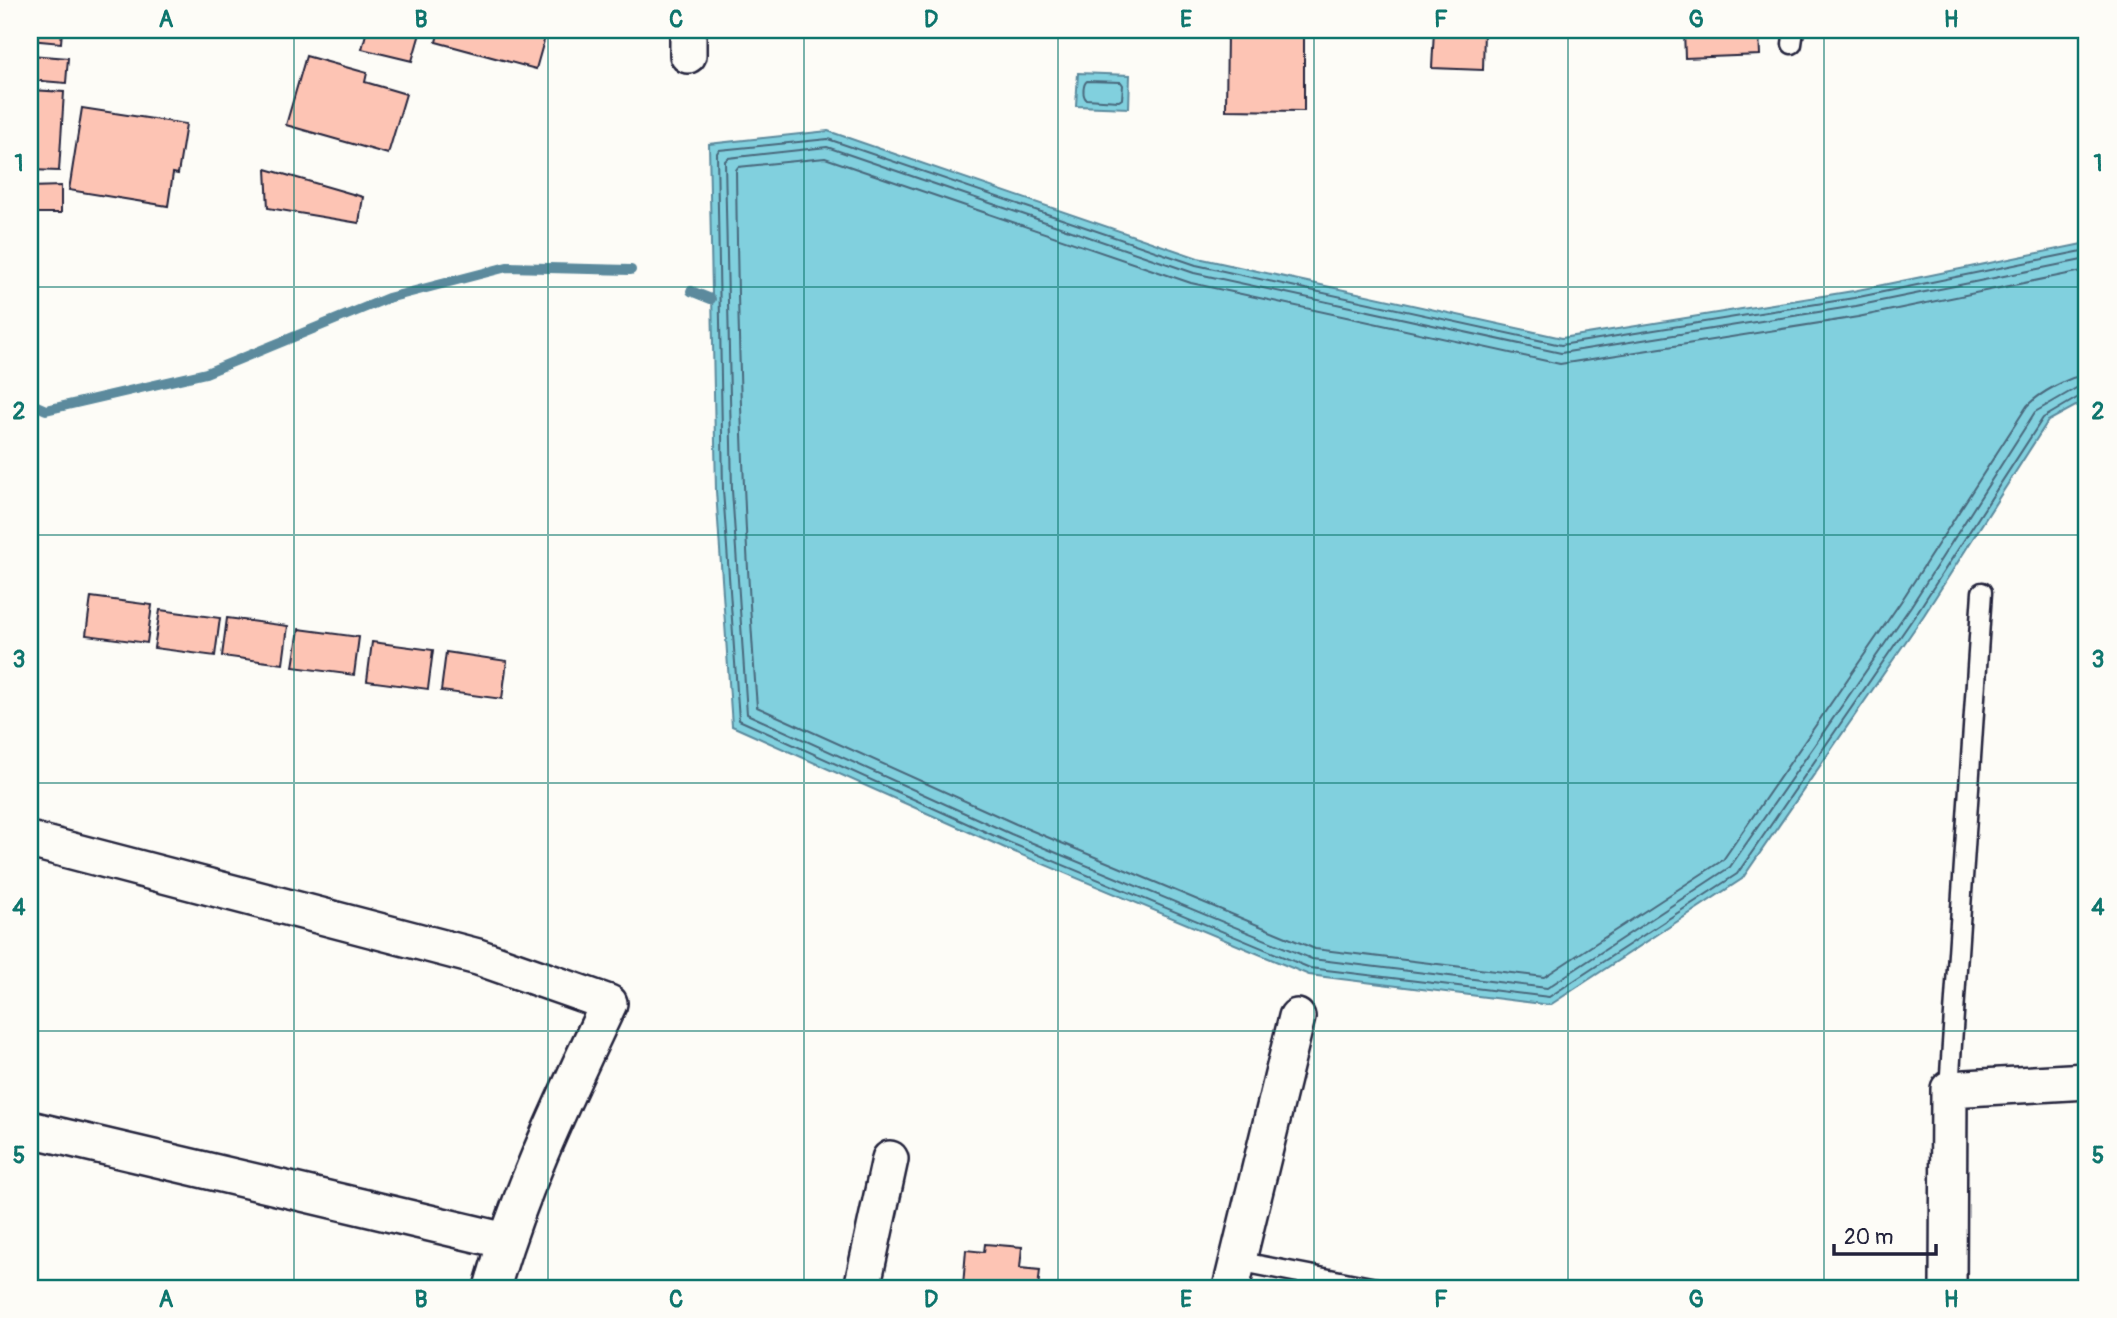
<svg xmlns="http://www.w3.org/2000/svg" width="2117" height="1318" font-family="Pangolin,sans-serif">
  <rect width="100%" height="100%" fill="#fdfcf7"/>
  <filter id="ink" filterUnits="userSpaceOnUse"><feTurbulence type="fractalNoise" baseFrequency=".0143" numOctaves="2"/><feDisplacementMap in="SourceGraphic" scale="14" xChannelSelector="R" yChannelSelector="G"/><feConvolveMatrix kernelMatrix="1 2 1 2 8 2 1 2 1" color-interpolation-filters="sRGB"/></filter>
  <g filter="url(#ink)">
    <g fill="#81d0de" stroke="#5b8a9d" stroke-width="2">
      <path d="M1078 73 1130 75 1129 108 1076 106Z"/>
      <path d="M828 131 1198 258 1562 338 1853 291 2087 243V400L2048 421 1924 615 1742 879 1550 1005 1309 975 1005 848 732 726 716 491 709 144Z"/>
    </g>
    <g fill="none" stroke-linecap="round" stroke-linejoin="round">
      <g stroke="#48687c" stroke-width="2">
        <path d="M1087 81 1121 82 1123 85 1122 99 1119 101 1086 99C1082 95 1083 84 1087 81Z"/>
        <path d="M2087 250 1854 298 1561 345 1196 265 828 139 719 150 717 153 723 490 739 720 1008 842 1310 968 1549 997 1737 874 1918 611 2043 418 2082 395 2087 394"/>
        <path d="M2087 259 1856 306 1561 353 1194 273 827 147 728 158 725 161 732 490 747 714 1011 834 1312 959 1547 988 1730 867 1911 606 2035 412 2078 387 2087 385"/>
        <path d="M2087 270 1858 317 1560 364 1191 283 825 158 738 167 736 170C738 350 743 528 757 707L1016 824 1315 949 1544 977 1723 860 1902 600 2027 406C2038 394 2071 375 2087 375"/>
      </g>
      <g stroke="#5b8a9d" stroke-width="10">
        <path d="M691 291 711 299"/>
        <path d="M30 403 46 410 206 373 388 298 507 267 631 270"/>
      </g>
    </g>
    <g fill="#fdc4b4" stroke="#22223b" stroke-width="2">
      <path d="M30 30H62L61 43 30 40Z"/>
      <path d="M367 30H421L412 61 362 49Z"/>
      <path d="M439 30H547L536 69 436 42Z"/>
      <path d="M1434 30H1484L1483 70 1432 68Z"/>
      <path d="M1684 30H1759L1760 55 1685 58Z"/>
      <path d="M1227 33H1304V111L1226 110Z"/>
      <path d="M30 55 68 58 66 83 30 80Z"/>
      <path d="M306 56 367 73 365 82 406 94 388 154 286 125Z"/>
      <path d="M30 88H32V90L64 92 59 171 30 170Z"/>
      <path d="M82 108 186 124 178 174 173 173 168 206 69 190Z"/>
      <path d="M266 169 363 197 359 223 268 208Z"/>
      <path d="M61 186V213H30V187Z"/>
      <path d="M91 597 152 605 147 643 86 635Z"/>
      <path d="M160 610 220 618 215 656 154 648Z"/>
      <path d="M227 618 288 626 283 664 222 656Z"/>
      <path d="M299 629 359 637 354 675 293 667Z"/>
      <path d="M372 642 433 650 428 689 367 681Z"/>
      <path d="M446 652 507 661 502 699 441 691Z"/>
      <path d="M985 1244 1022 1247 1020 1268 1040 1270 1038 1288H985L963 1286 966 1250 984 1252Z"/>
    </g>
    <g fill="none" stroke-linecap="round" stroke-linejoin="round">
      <g stroke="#22223b" stroke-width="23">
        <g id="service">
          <path d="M1792 44 1794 30"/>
          <path d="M1949 1089 1982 592"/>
          <path d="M1237 1261 1376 1288"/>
        </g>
      </g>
      <g stroke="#22223b" stroke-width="40">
        <g id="minor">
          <path d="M688 55V30"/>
          <path d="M30 840 478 957 609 1003C565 1097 520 1189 492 1288"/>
          <path d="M30 1129 506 1241"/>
          <path d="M862 1288 890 1159"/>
          <path d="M1231 1288 1297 1017"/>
          <path d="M1948 1288 1949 1089 2087 1081"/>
        </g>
      </g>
      <use href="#service" stroke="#fdfcf7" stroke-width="18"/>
      <use href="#minor" stroke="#fdfcf7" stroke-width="35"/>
    </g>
  </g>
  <path fill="none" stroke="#0f766e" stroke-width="2" stroke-opacity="0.55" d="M294 30V1288M548 30V1288M804 30V1288M1058 30V1288M1314 30V1288M1568 30V1288M1824 30V1288M30 287H2087M30 535H2087M30 783H2087M30 1031H2087"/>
  <rect width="2117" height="1318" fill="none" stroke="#fdfcf7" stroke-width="77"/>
  <path d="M1834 1244v10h102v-10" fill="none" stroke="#22223b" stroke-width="3.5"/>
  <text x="1844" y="1244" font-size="21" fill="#22223b" stroke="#fdfcf7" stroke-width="5" paint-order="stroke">20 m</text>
  <rect x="38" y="38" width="2040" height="1242" fill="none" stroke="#0f766e" stroke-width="2.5"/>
  <g font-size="23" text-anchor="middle" font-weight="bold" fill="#0f766e">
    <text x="166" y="27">A</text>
    <text x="421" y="27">B</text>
    <text x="676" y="27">C</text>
    <text x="931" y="27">D</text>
    <text x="1186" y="27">E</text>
    <text x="1441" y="27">F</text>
    <text x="1696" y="27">G</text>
    <text x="1951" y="27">H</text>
    <text x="19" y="171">1</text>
    <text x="2098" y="171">1</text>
    <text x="19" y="419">2</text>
    <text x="2098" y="419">2</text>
    <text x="19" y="667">3</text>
    <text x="2098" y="667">3</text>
    <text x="19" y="915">4</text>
    <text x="2098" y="915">4</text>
    <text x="19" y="1163">5</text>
    <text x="2098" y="1163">5</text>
    <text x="166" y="1307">A</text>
    <text x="421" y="1307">B</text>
    <text x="676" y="1307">C</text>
    <text x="931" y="1307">D</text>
    <text x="1186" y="1307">E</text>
    <text x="1441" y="1307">F</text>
    <text x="1696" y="1307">G</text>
    <text x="1951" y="1307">H</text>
  </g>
</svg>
